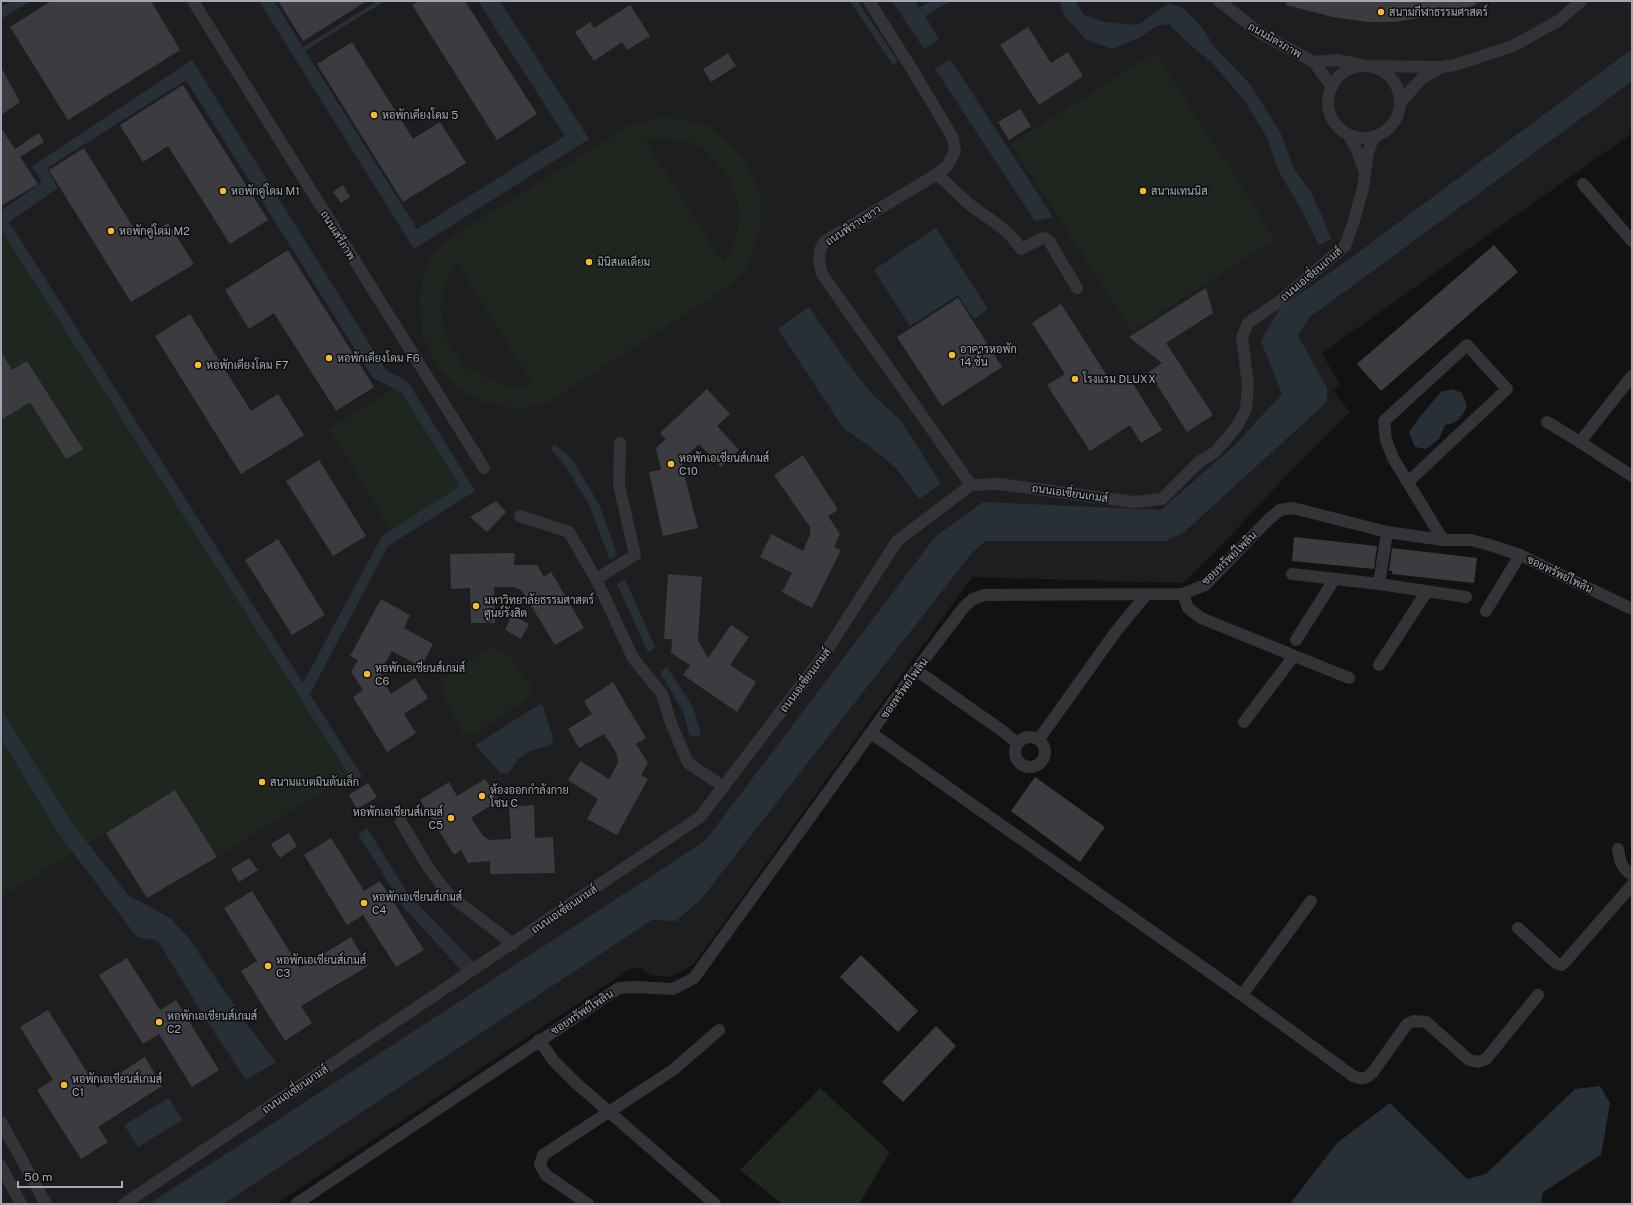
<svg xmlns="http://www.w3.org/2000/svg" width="1633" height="1205" font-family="'Public Sans',Sarabun,sans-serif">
  <rect width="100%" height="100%" fill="#121213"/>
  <path fill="#1e1e20" d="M1 1H1632V133L1322 353 1340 385 1333 391 1350 412 1292 470 1215 552 1183 583 972 577 694 964 671 977 651 975 641 968 630 969 276 1204H1Z"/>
  <g fill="#1e261f" fill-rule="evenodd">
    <path d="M1155 52 1275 239 1132 331 1011 144Z"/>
    <path d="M665 117 705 124 728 141 748 166 760 192V231L747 268 725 289 547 403 517 409 486 403 458 389 435 363 422 334 419 295 429 260 446 241 631 124ZM667 138C676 140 686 141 694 144 702 147 713 157 718 164 745 196 746 228 723 263L645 140ZM456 261 533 384 511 388 488 379 464 366 447 340 440 307 446 280Z"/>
    <path d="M1 230 349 775 217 857 175 790 1 897Z"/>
    <path d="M394 388 401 392 460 487 391 530 329 429Z"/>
    <path d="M492 646 511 657 534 691 525 701 475 733 463 736 445 699 440 680Z"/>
    <path d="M820 1088 890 1152 859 1204H782L740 1170Z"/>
  </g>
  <g fill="#283037" fill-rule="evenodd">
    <path d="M11 1H31L1 19V7Z"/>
    <path d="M259 1H274L417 229 565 136 478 1H500L589 139 414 249Z"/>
    <path d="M850 1H857L898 61 893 65Z"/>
    <path d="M892 1H915L919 8 931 1H950L925 16 939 39 924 49Z"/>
    <path d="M1060 1H1075L1084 15 1104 22 1138 25 1156 11 1169 4 1183 8 1201 26 1216 49 1250 84 1281 134 1294 169 1311 192 1322 216 1331 239 1319 245 1300 207 1280 174 1267 138 1258 122 1243 99 1214 65 1186 41 1169 24 1156 26 1141 37 1113 49 1086 40 1064 15Z"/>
    <path d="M1632 49V81L1310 317 1298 336 1327 388V402L1183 533 1166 541H985L971 554 702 898 676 921 652 920 223 1204H149L705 841 935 537 983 502 1161 510 1235 445 1282 394 1261 341 1280 308 1355 255Z"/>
    <path d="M950 59 1053 217 1035 221 935 69Z"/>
    <path d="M192 60 386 370 408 382 475 491 388 546 310 694 362 776 353 781 1 230V211L42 182 32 166ZM186 80 373 378 401 392 460 486 382 536 303 683 9 222 58 188 47 168Z"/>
    <path d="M936 228 988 309 974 319 958 295 910 326 874 270Z"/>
    <path d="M809 307 846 361 872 394 901 421 941 484 919 499 896 468 868 445 843 428 778 329Z"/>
    <path d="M1453 389 1462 393 1467 406C1462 417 1457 424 1445 425L1439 439 1426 449 1415 447 1409 432 1419 418 1441 392Z"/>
    <path d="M555 445 571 458 599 504 617 555 610 560 589 504 563 463 550 448Z"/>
    <path d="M625 579 655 647 648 652 617 584Z"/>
    <path d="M667 667 693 707 701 735 690 737 683 711 660 672Z"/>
    <path d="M542 703 553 738 551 745 530 751 518 759 509 773H501L475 745Z"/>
    <path d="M1 709 70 820 128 895 170 918 188 937 245 1022 276 1062 246 1080 210 1026 158 941C151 939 143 939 136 936L57 831 1 739Z"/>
    <path d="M367 828 408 894 475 963 463 972 405 909 358 834Z"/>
    <path d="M1600 1086 1610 1103 1601 1155 1543 1192 1541 1204H1290L1337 1143 1390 1103 1467 1179 1486 1174 1575 1089Z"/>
    <path d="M169 1098 182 1120 138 1147 124 1125Z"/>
  </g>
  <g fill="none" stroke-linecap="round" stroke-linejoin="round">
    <path stroke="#283037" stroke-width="4" d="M304 49 381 1"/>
  </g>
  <g fill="#3c3c40">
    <path d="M51 1H151L180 50 68 120 10 27Z"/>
    <path d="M278 1H367L303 41Z"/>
    <path d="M419 1H465L537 114 497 140 412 5Z"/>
    <path d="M1286 1H1475L1476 5 1431 16 1395 22H1367L1333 17 1286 5Z"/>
    <path d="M630 5 650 36 627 50 622 42 594 61 575 32 590 22 594 28Z"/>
    <path d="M1028 27 1051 63 1068 52 1083 76 1039 105 1000 45Z"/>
    <path d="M352 42 413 139 440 122 466 163 403 202 317 64Z"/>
    <path d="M728 53 736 66 711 82 703 69Z"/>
    <path d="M1 67 20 102 1 115Z"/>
    <path d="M183 85 268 220 230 244 168 146 143 162 120 125Z"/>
    <path d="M1020 109 1031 126 1009 140 998 122Z"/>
    <path d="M1 128 15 149 39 133 44 142 20 157 38 184 1 206Z"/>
    <path d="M84 148 141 240 168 223 194 264 131 302 49 170Z"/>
    <path d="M343 185 350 197 341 203 333 192Z"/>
    <path d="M1494 245 1518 272 1381 391 1357 364Z"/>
    <path d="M288 250 374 387 336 411 274 313 249 329 225 290Z"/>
    <path d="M1206 288 1213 313 1166 343 1213 415 1187 432 1149 372 1162 363 1129 337Z"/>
    <path d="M958 298 1002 367 942 406 897 337Z"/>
    <path d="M1061 304 1113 385 1128 376 1162 430 1141 443 1130 425 1090 451 1047 385 1065 374 1032 323Z"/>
    <path d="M190 314 251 411 278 394 304 435 241 474 155 336Z"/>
    <path d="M1 352 12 370 27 361 83 449 66 459 30 402 1 420Z"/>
    <path d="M707 389 730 414 717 426 739 450 721 467 699 444 684 458 682 466 698 528 663 536 649 472 661 470 656 448 666 439 660 433Z"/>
    <path d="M803 455 838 510 828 516 840 534 834 547 841 550 812 608 782 592 792 573 760 557 771 534 803 551 810 535V527L774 475Z"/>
    <path d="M319 460 366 536 333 556 286 481Z"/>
    <path d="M496 501 506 512 487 532 470 517Z"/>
    <path d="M1294 537 1377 546 1374 569 1292 561Z"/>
    <path d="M278 539 325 615 292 635 245 560Z"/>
    <path d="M1392 548 1477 558 1474 583 1392 574V571H1389Z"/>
    <path d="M515 553 514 565H537L544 577 551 572 584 628 555 645 522 591 514 587H494L495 623H471L470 588 451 589 450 554Z"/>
    <path d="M668 574 702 577 698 640 708 658 731 625 749 637 730 665 756 682 737 712 683 675 690 665 671 653 672 639H664Z"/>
    <path d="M381 599 410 615 404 628 433 644 421 667 392 651 381 671 382 680 391 694 415 678 428 698 404 714 416 733 387 752 353 697 363 690 351 672 358 660 350 656Z"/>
    <path d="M512 615 529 624 521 639 505 630Z"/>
    <path d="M613 682 646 738 636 744 648 763 641 775 648 779 617 835 587 819 598 799 568 780 580 761 609 779 618 763 617 754 604 734 579 748 568 729 592 714 584 701Z"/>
    <path d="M1035 777 1105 827 1080 862 1011 811Z"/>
    <path d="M485 779 499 800 471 818 483 836 490 840 511 839 509 807 534 805 535 838 553 837 555 873 490 874V861L468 863 461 850 454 855 420 800 449 782 457 796Z"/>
    <path d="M368 783 377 797 357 809 349 795Z"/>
    <path d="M175 790 217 857 147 898 106 833Z"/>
    <path d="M289 833 297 846 280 858 271 844Z"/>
    <path d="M331 838 364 891 380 881 424 950 396 967 363 915 347 925 304 855Z"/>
    <path d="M249 858 258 870 239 882 231 869Z"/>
    <path d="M252 891 300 968 351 937 368 966 301 1006 312 1023 285 1041 241 971 257 961 224 908Z"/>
    <path d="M861 955 918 1011 898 1032 840 977Z"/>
    <path d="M127 958 160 1010 176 1000 219 1070 192 1087 159 1034 143 1044 99 975Z"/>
    <path d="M48 1010 97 1088 145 1057 162 1086 98 1127 108 1142 81 1159 37 1090 53 1080 20 1027Z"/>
    <path d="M936 1026 956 1046 903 1102 882 1082Z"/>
  </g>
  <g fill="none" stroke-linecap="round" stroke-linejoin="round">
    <g stroke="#333338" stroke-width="12">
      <path d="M193 1 484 468"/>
      <path d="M869 1 913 71 953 138 955 151 948 165 937 174 824 242C817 253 819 262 822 274L971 485"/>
      <path d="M1219 1 1260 33 1314 62 1332 87"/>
      <path d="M1314 62 1337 60 1367 66 1441 67 1455 65 1513 46 1558 21 1581 1"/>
      <circle cx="1364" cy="102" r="36"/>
      <path d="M1401 102 1421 79 1441 67"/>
      <path d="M1349 136 1357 151 1364 170"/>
      <path d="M937 174C948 184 958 194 969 204 989 220 1006 226 1021 249L1041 239 1045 238 1049 241 1077 288"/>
      <path d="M1583 184 1632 241"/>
      <path d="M1632 376 1580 442 1632 476"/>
      <path d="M1547 422 1580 442"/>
      <path d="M1408 482 1507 389 1467 345 1384 421 1386 440 1393 458 1443 540"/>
      <path d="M520 516 569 532 596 579 633 658 662 694 671 723 688 763 724 787"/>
      <path d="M1292 574 1379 584 1466 597"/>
      <path d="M596 579 635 555 619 485 620 443"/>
      <path d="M1379 584 1387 532"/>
      <path d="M1183 594 1188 608 1201 618 1349 678"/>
      <path d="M1486 611 1520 555"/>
      <path d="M1296 640 1334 580"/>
      <path d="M1379 665 1427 591"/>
      <path d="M916 670 1004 732 1017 743"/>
      <path d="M1244 722 1294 656"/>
      <path d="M871 733 1242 995 1311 901"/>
      <circle cx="1030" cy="752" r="15"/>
      <path d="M1039 739 1117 630 1146 595"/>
      <path d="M401 822 428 867 448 894 513 944"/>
      <path d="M1618 849C1620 861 1621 868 1632 875"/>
      <path d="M1518 928 1556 963 1561 965 1564 963 1632 885"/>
      <path d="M1242 995 1353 1076C1362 1080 1366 1079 1373 1072L1407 1024 1414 1021 1426 1022 1469 1060 1478 1062 1486 1059 1538 995"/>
      <path d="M539 1040 553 1060 576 1083 715 1204"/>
      <path d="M1 1122 46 1204"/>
      <path d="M1 1166 21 1204"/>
      <path d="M124 1204 700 817 822 658 897 541 971 485 999 484 1134 502 1162 499 1200 461 1214 453 1224 442 1237 426 1246 409 1248 385 1242 337 1248 323 1281 300 1345 246 1353 224 1363 188 1368 153 1373 138"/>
      <path d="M296 1204 619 988 636 987 673 989 694 978 916 670 964 607 973 599 985 595 1183 594 1205 585 1269 519 1280 510 1293 508 1387 532 1443 540H1471L1490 545 1520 555 1632 609"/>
      <path d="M588 1204 546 1175 540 1165 543 1155 673 1070 719 1030"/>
    </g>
  </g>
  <g fill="#f6bc27" stroke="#0d0d0e" stroke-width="1.5">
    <circle cx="1381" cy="12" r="4"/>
    <circle cx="374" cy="115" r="4"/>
    <circle cx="223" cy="191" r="4"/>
    <circle cx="1143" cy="191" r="4"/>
    <circle cx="111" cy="231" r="4"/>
    <circle cx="589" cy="262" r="4"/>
    <circle cx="952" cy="355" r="4"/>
    <circle cx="329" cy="358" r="4"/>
    <circle cx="198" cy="365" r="4"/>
    <circle cx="1075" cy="379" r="4"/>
    <circle cx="671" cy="464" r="4"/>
    <circle cx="476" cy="606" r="4"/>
    <circle cx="367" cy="674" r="4"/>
    <circle cx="262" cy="782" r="4"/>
    <circle cx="482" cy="796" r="4"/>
    <circle cx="451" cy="818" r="4"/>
    <circle cx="364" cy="903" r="4"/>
    <circle cx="268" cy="966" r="4"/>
    <circle cx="159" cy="1022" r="4"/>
    <circle cx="64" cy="1085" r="4"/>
  </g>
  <g text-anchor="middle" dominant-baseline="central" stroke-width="3" stroke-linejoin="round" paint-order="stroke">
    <g font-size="11" fill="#a3a7b4" stroke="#0d0d0e" text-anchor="start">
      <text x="1389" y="12">สนามกีฬาธรรมศาสตร์</text>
      <text x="382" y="115">หอพักเคียงโดม 5</text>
      <text x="231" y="191">หอพักคู่โดม M1</text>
      <text x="1151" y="191">สนามเทนนิส</text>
      <text x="119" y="231">หอพักคู่โดม M2</text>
      <text x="597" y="262">มินิสเตเดียม</text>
      <text x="960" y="349">อาคารหอพัก<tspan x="960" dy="13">14 ชั้น</tspan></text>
      <text x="337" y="358">หอพักเคียงโดม F6</text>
      <text x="206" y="365">หอพักเคียงโดม F7</text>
      <text x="1083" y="379">โรงแรม DLUXX</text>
      <text x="679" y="458">หอพักเอเชียนส์เกมส์<tspan x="679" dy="13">C10</tspan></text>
      <text x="484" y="600">มหาวิทยาลัยธรรมศาสตร์<tspan x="484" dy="13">ศูนย์รังสิต</tspan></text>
      <text x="375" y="668">หอพักเอเชียนส์เกมส์<tspan x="375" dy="13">C6</tspan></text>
      <text x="270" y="782">สนามแบตมินตันเล็ก</text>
      <text x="490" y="790">ห้องออกกำลังกาย<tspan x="490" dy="13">โซน C</tspan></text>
      <text x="443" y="812" text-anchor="end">หอพักเอเชียนส์เกมส์<tspan x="443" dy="13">C5</tspan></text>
      <text x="372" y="897">หอพักเอเชียนส์เกมส์<tspan x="372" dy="13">C4</tspan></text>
      <text x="276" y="960">หอพักเอเชียนส์เกมส์<tspan x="276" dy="13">C3</tspan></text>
      <text x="167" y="1016">หอพักเอเชียนส์เกมส์<tspan x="167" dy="13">C2</tspan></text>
      <text x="72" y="1079">หอพักเอเชียนส์เกมส์<tspan x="72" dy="13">C1</tspan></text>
    </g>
    <g font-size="11" fill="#a3a7b4" stroke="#0d0d0e">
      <text transform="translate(1275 40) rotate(30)">ถนนมิตรภาพ</text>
      <text transform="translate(853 225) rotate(-33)">ถนนพิราบขาว</text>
      <text transform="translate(338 235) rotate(58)">ถนนเสรีภาพ</text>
      <text transform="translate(1311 274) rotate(-40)">ถนนเอเซี่ยนเกมส์</text>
      <text transform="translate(1070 493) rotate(8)">ถนนเอเซี่ยนเกมส์</text>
      <text transform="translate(1229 558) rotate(-44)">ซอยทรัพย์ไพลิน</text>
      <text transform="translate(1560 574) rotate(26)">ซอยทรัพย์ไพลิน</text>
      <text transform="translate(805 680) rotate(-53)">ถนนเอเซี่ยนเกมส์</text>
      <text transform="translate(904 688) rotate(-54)">ซอยทรัพย์ไพลิน</text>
      <text transform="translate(564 909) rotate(-34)">ถนนเอเซี่ยนเกมส์</text>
      <text transform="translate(582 1012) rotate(-33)">ซอยทรัพย์ไพลิน</text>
      <text transform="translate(295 1089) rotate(-34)">ถนนเอเซี่ยนเกมส์</text>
    </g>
  </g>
  <rect width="1633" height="1205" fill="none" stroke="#a3a7b4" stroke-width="4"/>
  <path d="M18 1181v6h104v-6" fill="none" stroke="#a3a7b4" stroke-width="2"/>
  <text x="24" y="1181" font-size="12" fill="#a3a7b4" stroke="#0d0d0e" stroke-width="3" paint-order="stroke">50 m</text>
</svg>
